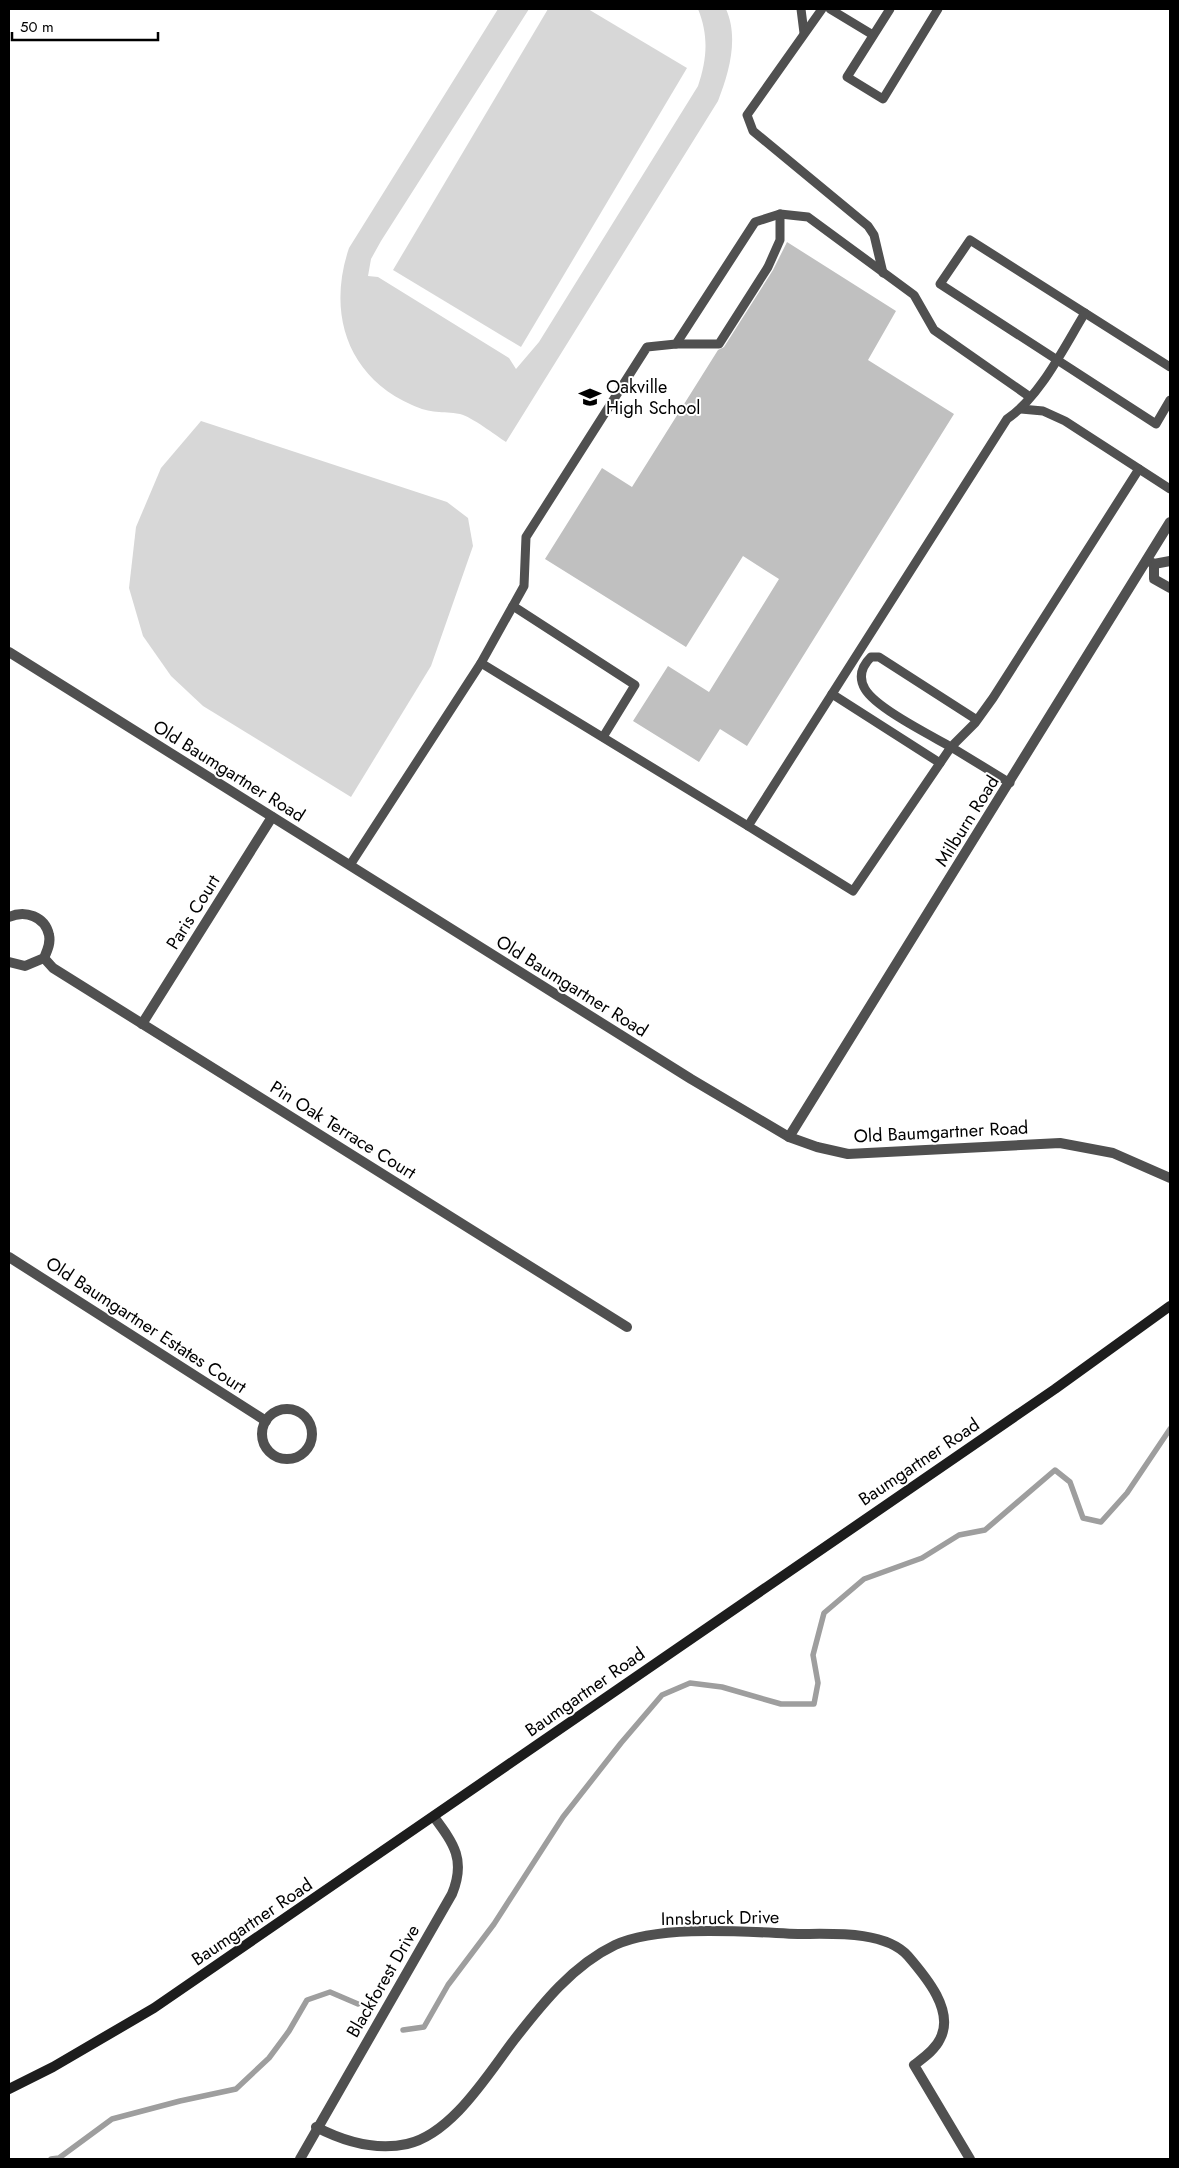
<svg xmlns="http://www.w3.org/2000/svg" width="1179" height="2168" font-family="Jost,sans-serif">
  <rect width="100%" height="100%" fill="#fff"/>
  <g fill="#d7d7d7">
    <path d="M498 9H529L381 241 371 259 368 276 378 277 509 358 516 369 539 342 698 86C707 59 709 36 698 9H726C739 38 729 73 718 101L506 442C495 435 472 417 460 414 442 411 431 414 412 405 347 376 327 313 349 248Z"/>
    <path d="M548 9H588L687 68 521 347 393 270Z"/>
    <path d="M201 421 447 502 468 518 473 546 431 666 351 797 203 706 171 676 143 636 129 588 136 527 161 468Z"/>
  </g>
  <g fill="none" stroke-linecap="round" stroke-linejoin="round">
    <g stroke="#9e9e9e" stroke-width="5.5">
      <path d="M403 2030 424 2027 448 1985 494 1924 563 1817 621 1743 662 1695 690 1683 722 1687 781 1704H814L818 1683 813 1655 824 1613 864 1579 922 1558 959 1535 985 1530 1055 1470 1070 1482 1083 1518 1101 1522 1127 1493 1170 1429"/>
      <path d="M51 2159 59 2158 112 2119 180 2101 236 2089 269 2058 289 2031 307 2000 330 1992 358 2004"/>
    </g>
  </g>
  <path fill="#c0c0c0" d="M787 242 896 311 868 360 954 414 747 746 720 729 699 762 633 721 668 666 709 692 779 579 743 556 686 647 545 559 602 468 632 487 718 350 724 347 773 270Z"/>
  <g fill="none" stroke-linecap="round" stroke-linejoin="round">
    <g stroke="#505050" stroke-width="9">
      <path d="M801 9 804 33"/>
      <path d="M822 9 747 115 753 131 868 226 874 235 883 273"/>
      <path d="M830 9 873 35"/>
      <path d="M890 9 847 77 883 99 938 9"/>
      <path d="M676 344H719L768 267 780 240V214"/>
      <path d="M1170 367 970 240 940 284 1156 424 1170 400"/>
      <path d="M1021 409 1043 411 1065 421 1170 489"/>
      <path d="M513 606 635 685 603 737"/>
      <path d="M481 663 748 826"/>
      <path d="M832 694 940 763"/>
      <path d="M977 720 879 657H871C862 666 858 677 865 689 876 708 930 735 951 747L975 723 993 698 1139 469"/>
      <path d="M1010 783 951 747 853 891 748 826 1007 419C1040 397 1064 347 1085 313"/>
      <path d="M350 865 481 663 524 586 526 537 647 347 676 344 755 222 780 214 808 217 914 295 934 330 1030 397"/>
    </g>
    <g stroke="#505050" stroke-width="10">
      <path d="M1147 560 1154 564V579L1170 588"/>
      <path d="M1154 564 1170 561"/>
      <path d="M9 917C25 910 45 916 49 935 51 943 47 951 44 958L25 966 9 962"/>
      <path d="M44 958 53 968 627 1327"/>
      <path d="M142 1024 272 817"/>
      <path d="M9 1257 266 1421"/>
      <circle cx="287" cy="1434" r="25"/>
      <path d="M316 2127C345 2142 375 2151 407 2144 452 2134 488 2074 514 2040 542 2004 573 1965 615 1945 660 1924 748 1932 798 1934 830 1934 885 1930 908 1956 926 1977 955 2011 940 2039 935 2050 923 2058 914 2065L970 2159"/>
      <path d="M300 2159 452 1894C466 1860 454 1844 434 1817"/>
    </g>
    <g stroke="#505050" stroke-width="10">
      <path d="M9 652 691 1079 789 1137 817 1147 848 1154 1060 1143 1113 1153 1170 1178"/>
      <path d="M789 1137 1170 522"/>
    </g>
    <path stroke="#1d1d1d" stroke-width="10" d="M9 2089 53 2067 154 2008 1055 1389 1170 1306"/>
  </g>
  <defs>
    <g id="school-bare" transform="scale(1.725)"><path d="M0-5L7-2L0 1L-7-2ZM-4 1L0 2.5L4 1V4Q0 6-4 4Z" fill="#000" stroke="#fff" stroke-width="2.5" paint-order="stroke"/></g>
  </defs>
  <g fill-rule="evenodd">
    <use href="#school-bare" x="590" y="397"/>
  </g>
  <g text-anchor="middle" dominant-baseline="central" stroke-width="4" stroke-linejoin="round" paint-order="stroke">
    <g font-size="18" fill="#000" stroke="#fff" text-anchor="start">
      <text x="606" y="387">Oakville<tspan x="606" dy="21">High School</tspan></text>
    </g>
    <g font-size="18" fill="#000" stroke="#fff">
      <text transform="translate(229 771) rotate(32)">Old Baumgartner Road</text>
      <text transform="translate(967 821) rotate(-58)">Milburn Road</text>
      <text transform="translate(193 912) rotate(-58)">Paris Court</text>
      <text transform="translate(572 986) rotate(32)">Old Baumgartner Road</text>
      <text transform="translate(343 1130) rotate(32)">Pin Oak Terrace Court</text>
      <text transform="translate(941 1132) rotate(-3)">Old Baumgartner Road</text>
      <text transform="translate(146 1325) rotate(33)">Old Baumgartner Estates Court</text>
      <text transform="translate(919 1462) rotate(-34)">Baumgartner Road</text>
      <text transform="translate(585 1692) rotate(-35)">Baumgartner Road</text>
      <text transform="translate(720 1918) rotate(-1)">Innsbruck Drive</text>
      <text transform="translate(252 1922) rotate(-34)">Baumgartner Road</text>
      <text transform="translate(383 1981) rotate(-60)">Blackforest Drive</text>
    </g>
  </g>
  <rect width="1179" height="2168" fill="none" stroke="#000000" stroke-width="20"/>
  <path d="M12 32v8h146v-8" fill="none" stroke="#000000" stroke-width="2.5"/>
  <text x="20" y="32" font-size="15" fill="#000000" stroke="#ffffff" stroke-width="4" paint-order="stroke">50 m</text>
</svg>
